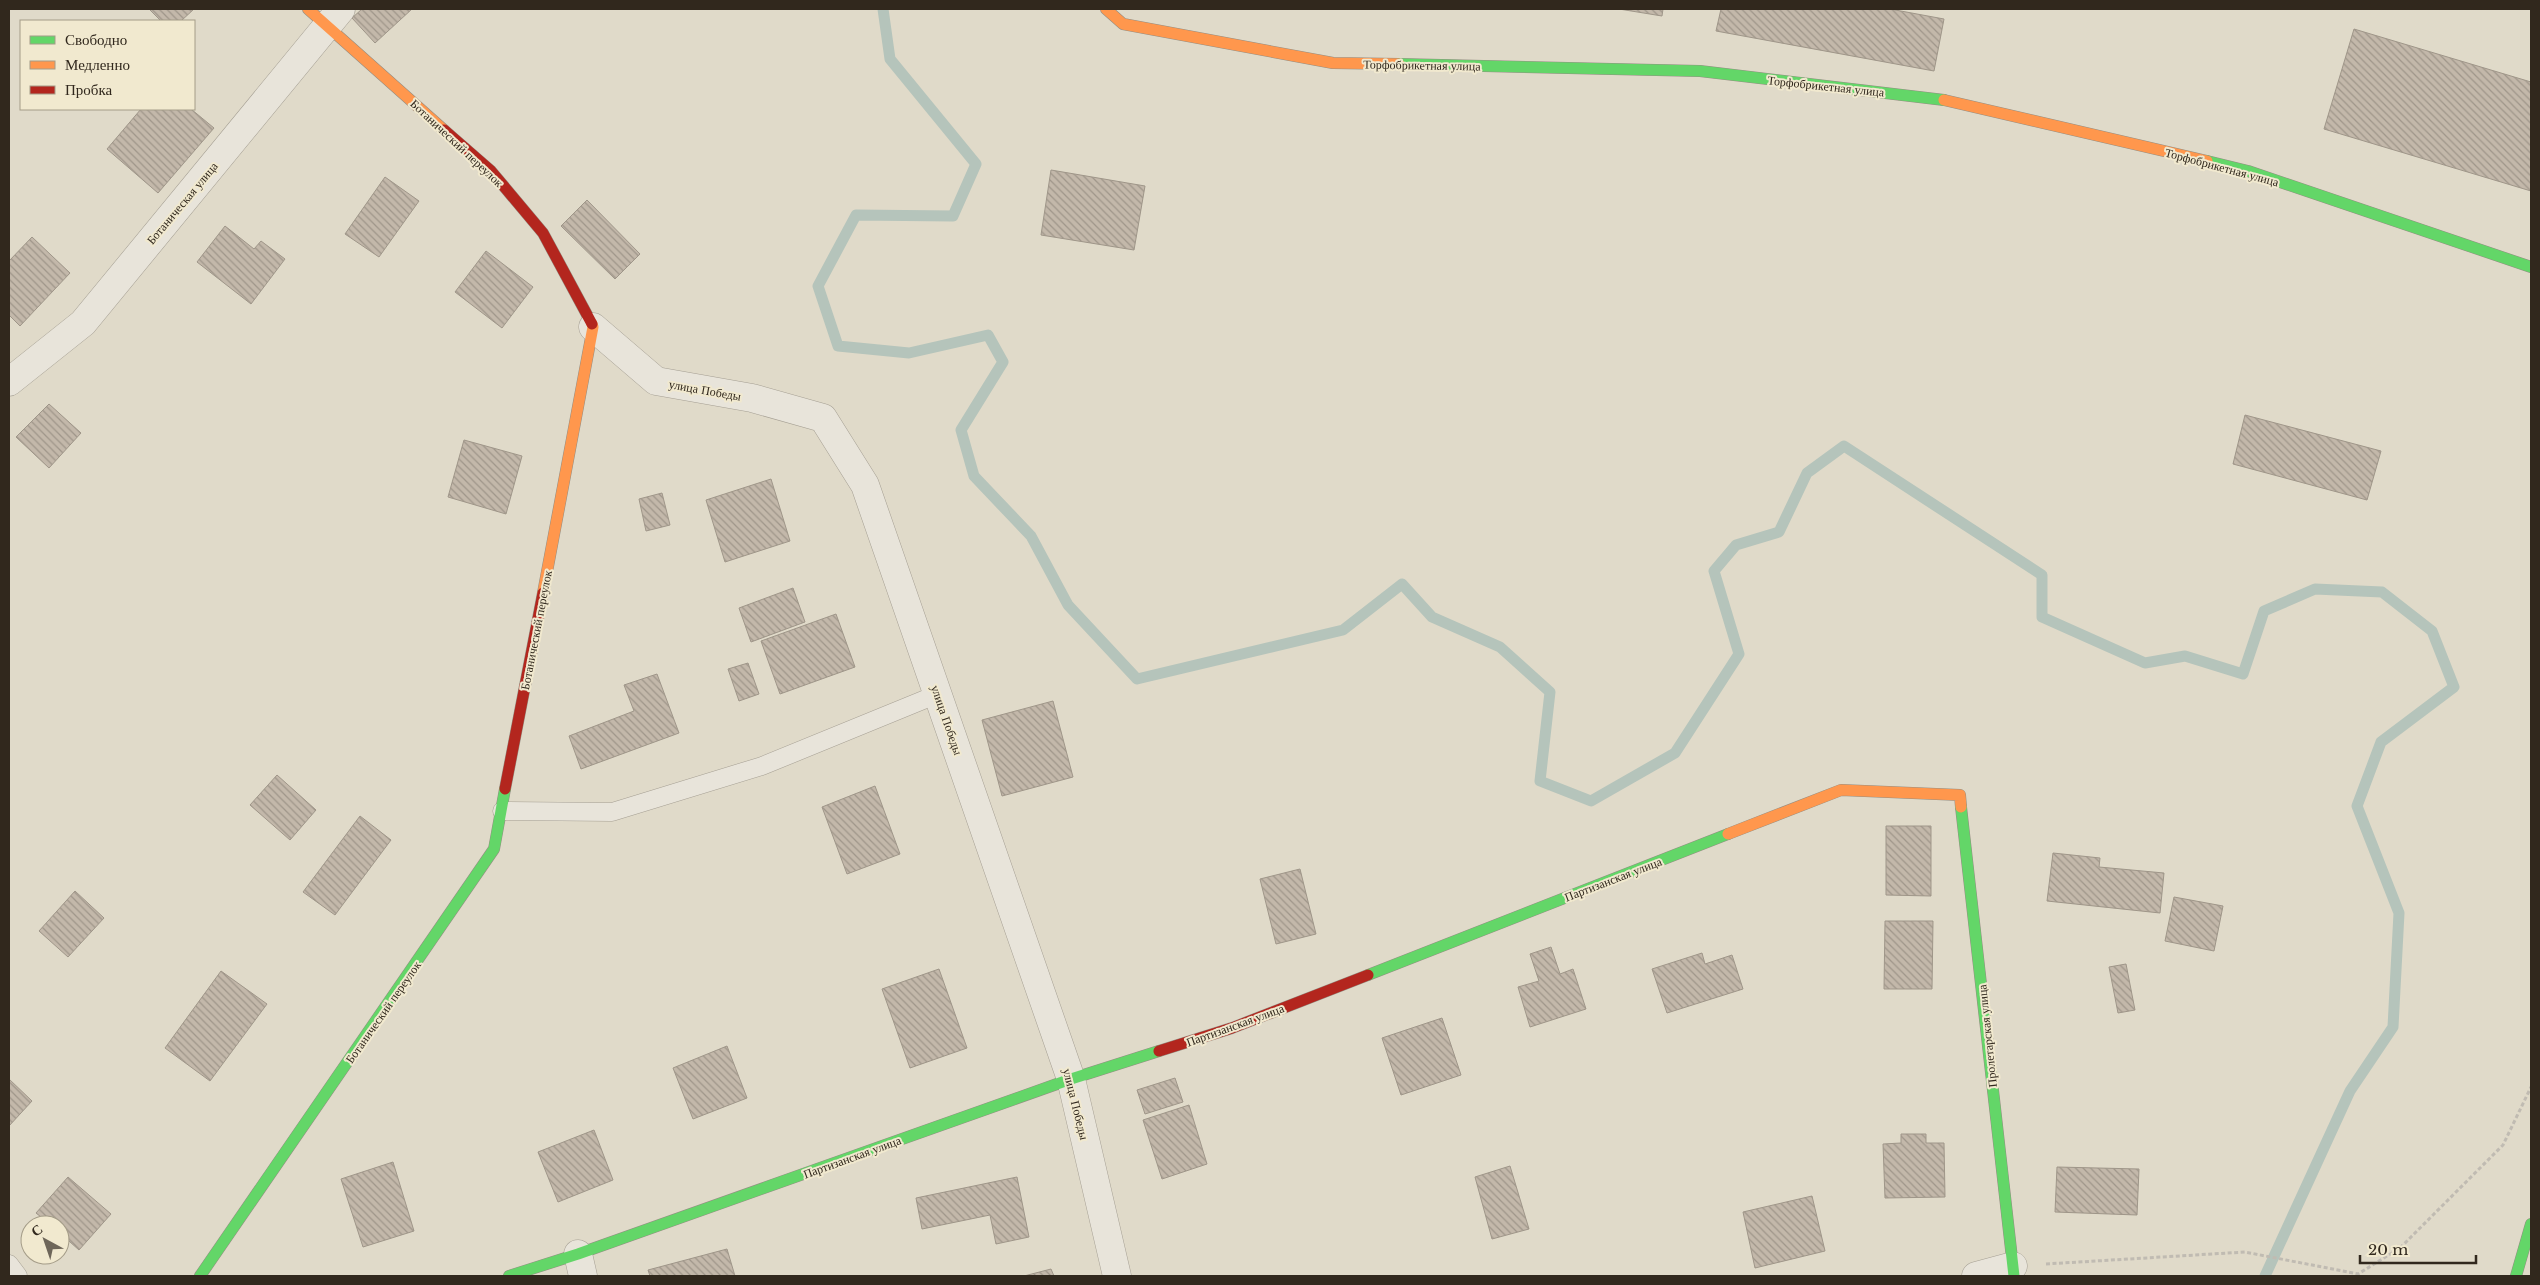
<svg xmlns="http://www.w3.org/2000/svg" width="2540" height="1285" font-family="'Libre Baskerville',serif">
  <defs>
    <pattern id="building-back-hatch" width="6" height="6" patternUnits="userSpaceOnUse" patternTransform="scale(1.25)"><rect width="6" height="6" fill="#c3b8aa"/><path d="M-1 5l2 2M0 0l6 6M5-1l2 2" fill="none" stroke="#9f968a"/></pattern>
  </defs>
  <rect width="100%" height="100%" fill="#e0dac9"/>
  <g fill="none" stroke-linecap="round" stroke-linejoin="round">
    <path stroke="#b5c4bb" stroke-width="11" d="M883 9 890 59 976 164 953 216 856 215 818 286 838 346 909 353 988 335 1003 362 961 430 974 476 1031 536 1068 605 1137 679 1343 630 1402 584 1432 617 1500 647 1550 692 1540 781 1591 801 1675 753 1739 654 1714 571 1736 545 1779 532 1807 473 1844 446 2042 575V617L2145 663 2185 656 2243 674 2264 611 2315 589 2382 592 2432 631 2454 687 2381 742 2357 806 2399 913 2393 1027 2350 1091 2265 1276"/>
  </g>
  <g fill="url(#building-back-hatch)" stroke="#9f9689">
    <path d="M149 9H194L181 21H161Z"/>
    <path d="M362 9H412L375 43 352 18Z"/>
    <path d="M1619 9H1663L1662 16Z"/>
    <path d="M1721 9H1890L1944 19 1934 71 1716 31Z"/>
    <path d="M2354 29 2531 82V191L2324 129Z"/>
    <path d="M141 109H191L214 128 158 193 107 149Z"/>
    <path d="M1051 170 1145 186 1134 250 1041 235Z"/>
    <path d="M385 177 419 201 379 257 345 234Z"/>
    <path d="M587 200 640 254 615 279 561 226Z"/>
    <path d="M225 226 254 249 261 241 285 259 251 304 197 262Z"/>
    <path d="M32 237 70 273 20 326 9 315V261Z"/>
    <path d="M486 251 533 287 502 328 455 292Z"/>
    <path d="M49 404 81 433 49 468 16 437Z"/>
    <path d="M2245 415 2381 451 2367 500 2233 464Z"/>
    <path d="M464 440 522 456 506 514 448 497Z"/>
    <path d="M771 479 790 541 725 562 706 500Z"/>
    <path d="M662 493 670 525 646 531 639 499Z"/>
    <path d="M793 588 805 622 751 642 739 608Z"/>
    <path d="M836 614 855 667 780 694 761 641Z"/>
    <path d="M748 663 759 694 739 701 728 669Z"/>
    <path d="M657 674 679 733 581 769 569 736 634 711 624 685Z"/>
    <path d="M1053 701 1073 777 1002 796 982 720Z"/>
    <path d="M277 775 316 810 290 840 250 805Z"/>
    <path d="M875 786 900 854 847 874 822 807Z"/>
    <path d="M360 816 391 840 335 915 303 892Z"/>
    <path d="M1886 826H1931V896L1886 895Z"/>
    <path d="M2053 853 2100 858 2099 867 2164 873 2160 913 2047 901Z"/>
    <path d="M1300 869 1316 934 1276 944 1260 879Z"/>
    <path d="M75 891 104 918 68 957 39 931Z"/>
    <path d="M2174 897 2223 906 2214 951 2165 941Z"/>
    <path d="M1885 921H1933L1932 989H1884Z"/>
    <path d="M1551 947 1560 974 1573 969 1586 1009 1530 1027 1518 987 1539 981 1530 954Z"/>
    <path d="M1702 953 1705 964 1732 955 1743 989 1667 1013 1652 969Z"/>
    <path d="M2126 964 2135 1010 2118 1013 2109 967Z"/>
    <path d="M939 969 967 1048 910 1068 882 989Z"/>
    <path d="M221 971 267 1004 210 1081 165 1048Z"/>
    <path d="M1442 1018 1461 1075 1401 1095 1382 1038Z"/>
    <path d="M727 1046 747 1098 693 1119 673 1068Z"/>
    <path d="M1175 1078 1183 1102 1145 1114 1137 1090Z"/>
    <path d="M9 1079 32 1101 9 1126Z"/>
    <path d="M1189 1105 1207 1164 1162 1179 1143 1120Z"/>
    <path d="M594 1130 613 1180 558 1202 538 1152Z"/>
    <path d="M1901 1134H1926V1143H1944L1945 1197 1885 1198 1883 1144 1901 1143Z"/>
    <path d="M393 1162 414 1231 363 1247 341 1179Z"/>
    <path d="M1510 1166 1529 1229 1492 1239 1475 1177Z"/>
    <path d="M2057 1167 2139 1169 2137 1215 2055 1212Z"/>
    <path d="M68 1177 111 1214 79 1250 60 1233V1225H51L36 1213Z"/>
    <path d="M1017 1177 1029 1237 996 1244 990 1215 922 1229 916 1198Z"/>
    <path d="M1812 1196 1825 1251 1755 1268 1743 1212Z"/>
    <path d="M727 1249 735 1276H650L648 1270Z"/>
    <path d="M1051 1269 1054 1276H1024Z"/>
  </g>
  <g fill="none" stroke-linecap="round" stroke-linejoin="round">
    <g stroke="#a59f93" stroke-width="19">
      <g id="lane">
        <path d="M502 811 612 812 762 766 938 694"/>
        <path d="M9 1264 18 1276"/>
      </g>
    </g>
    <g stroke="#a59f93" stroke-width="29">
      <g id="street">
        <path d="M593 327 656 381 752 398 823 418 865 485 1071 1079 1117 1276"/>
        <path d="M9 382 83 323 341 9"/>
        <path d="M578 1254 583 1276"/>
        <path d="M1976 1276 2013 1266"/>
      </g>
    </g>
    <g stroke="#948e83" stroke-width="12">
      <g id="fast">
        <path d="M1399 64 1700 71 1944 100"/>
        <path d="M2207 161 2248 171 2531 267"/>
        <path d="M1961 807 2014 1276"/>
        <path d="M1368 975 1728 834"/>
        <path d="M200 1276 494 849 505 789"/>
        <path d="M509 1276 578 1254 1071 1079 1159 1051"/>
        <path d="M2516 1276 2531 1224"/>
      </g>
    </g>
    <g stroke="#948e83" stroke-width="12">
      <g id="slow">
        <path d="M308 9 444 130"/>
        <path d="M1106 9 1123 24 1333 63 1399 64"/>
        <path d="M1944 100 2207 161"/>
        <path d="M543 593 593 327 592 324"/>
        <path d="M1728 834 1841 790 1960 795 1961 807"/>
      </g>
    </g>
    <g stroke="#948e83" stroke-width="12">
      <g id="jam">
        <path d="M444 130 491 171 543 233 592 324"/>
        <path d="M505 789 543 593"/>
        <path d="M1159 1051 1232 1028 1368 975"/>
      </g>
    </g>
    <path stroke="#c0bbb2" stroke-width="3" stroke-dasharray="4 2.5" stroke-linecap="butt" d="M2046 1264 2245 1252 2358 1274 2400 1248 2503 1145 2531 1087"/>
    <use href="#lane" stroke="#e8e4da" stroke-width="18"/>
    <use href="#street" stroke="#e8e4da" stroke-width="28"/>
    <use href="#fast" stroke="#63d668" stroke-width="11"/>
    <use href="#slow" stroke="#ff974d" stroke-width="11"/>
    <use href="#jam" stroke="#b3261e" stroke-width="11"/>
  </g>
  <g text-anchor="middle" dominant-baseline="central" stroke-width="4" stroke-linejoin="round" paint-order="stroke">
    <g font-size="12" fill="#31281d" stroke="#f1e9cf">
      <text transform="translate(1422 65) rotate(1)">Торфобрикетная улица</text>
      <text transform="translate(1826 86) rotate(6)">Торфобрикетная улица</text>
      <text transform="translate(457 143) rotate(43)">Ботанический переулок</text>
      <text transform="translate(2222 167) rotate(15)">Торфобрикетная улица</text>
      <text transform="translate(182 203) rotate(-50)">Ботаническая улица</text>
      <text transform="translate(705 390) rotate(10)">улица Победы</text>
      <text transform="translate(536 630) rotate(-79)">Ботанический переулок</text>
      <text transform="translate(947 720) rotate(71)">улица Победы</text>
      <text transform="translate(1613 879) rotate(-21)">Партизанская улица</text>
      <text transform="translate(383 1012) rotate(-55)">Ботанический переулок</text>
      <text transform="translate(1235 1025) rotate(-20)">Партизанская улица</text>
      <text transform="translate(1987 1036) rotate(-96)">Пролетарская улица</text>
      <text transform="translate(1076 1104) rotate(76)">улица Победы</text>
      <text transform="translate(852 1157) rotate(-20)">Партизанская улица</text>
    </g>
  </g>
  <rect width="2540" height="1285" fill="none" stroke="#31281d" stroke-width="20"/>
  <rect x="20" y="20" width="175" height="90" fill="#f1e9cf" stroke="#a49c88"/>
  <rect x="30" y="36" width="25" height="8" fill="#63d668" stroke="#a49c88"/>
  <text x="65" y="45" font-size="15" fill="#31281d">Свободно</text>
  <rect x="30" y="61" width="25" height="8" fill="#ff974d" stroke="#a49c88"/>
  <text x="65" y="70" font-size="15" fill="#31281d">Медленно</text>
  <rect x="30" y="86" width="25" height="8" fill="#b3261e" stroke="#a49c88"/>
  <text x="65" y="95" font-size="15" fill="#31281d">Пробка</text>
  <g transform="translate(45 1240) rotate(320)"><circle r="24" fill="#f1e9cf" stroke="#a49c88"/>
  <path d="M0-4L9 19L0 12L-9 19Z" fill="#6e6659"/>
  <text y="-8" font-size="14" font-weight="bold" text-anchor="middle" fill="#31281d">С</text>
  </g>
  <path d="M2360 1255v8h116v-8" fill="none" stroke="#31281d" stroke-width="2.5"/>
  <text x="2368" y="1255" font-size="15" fill="#31281d" stroke="#f1e9cf" stroke-width="4" paint-order="stroke">20 m</text>
</svg>
